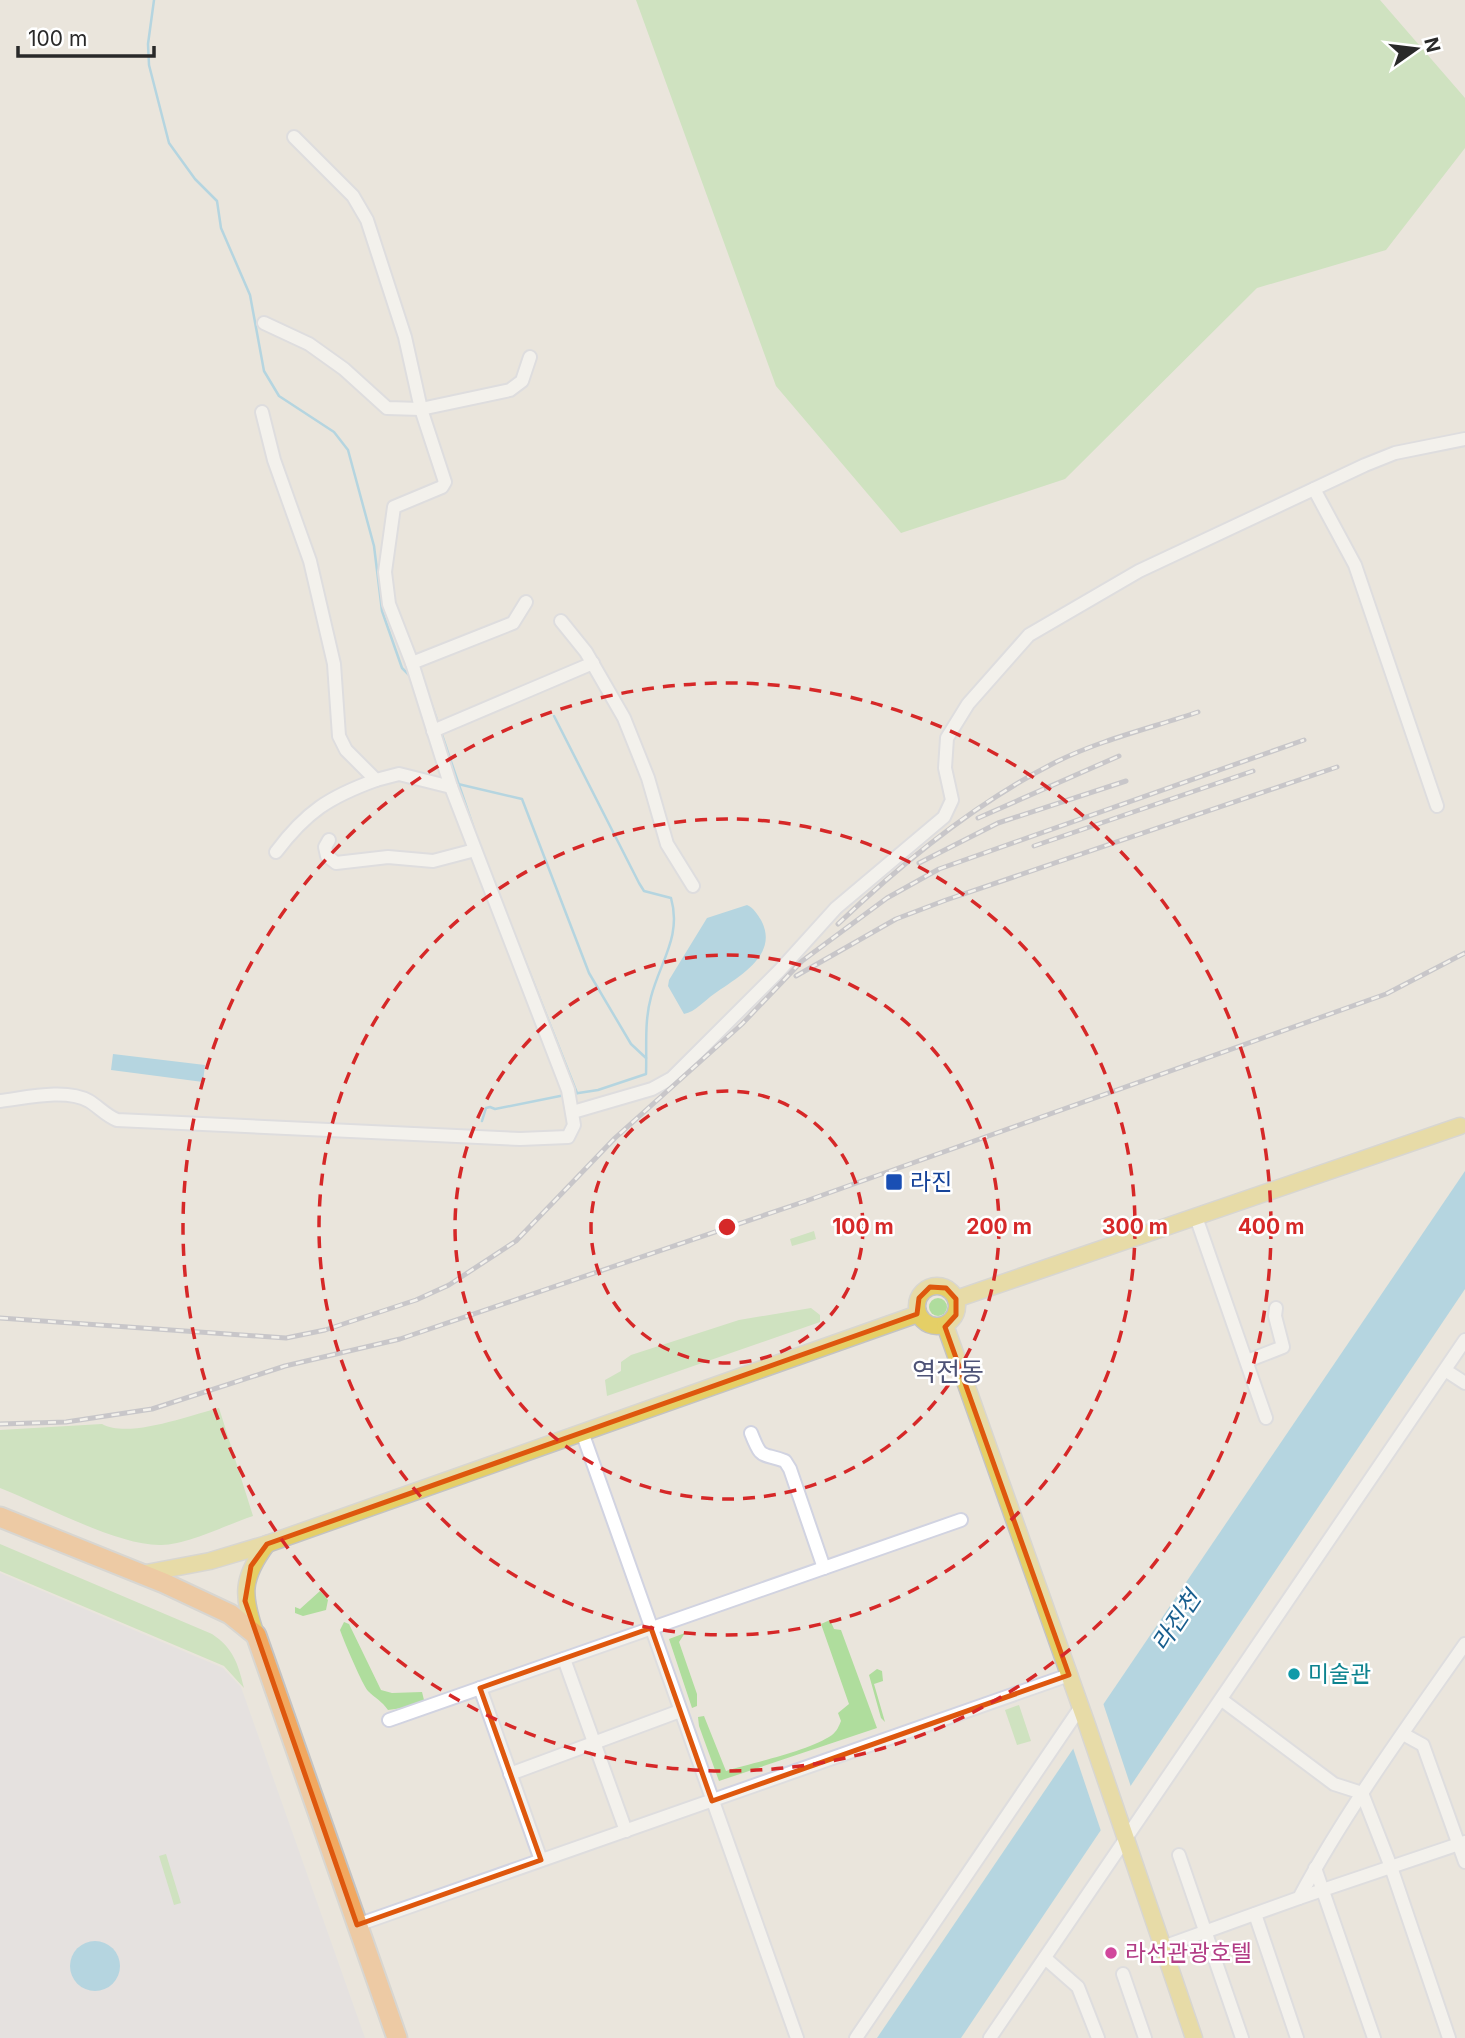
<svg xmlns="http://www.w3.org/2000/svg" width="1465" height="2038" font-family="Inter,'Noto Sans KR',sans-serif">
  <rect width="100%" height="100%" fill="#eae5dc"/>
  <path fill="#dfdce3" d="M0 1573 223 1668 241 1687 365 2038H0Z"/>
  <g fill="#afdd9d">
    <path d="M636 0H1380L1465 98V148L1386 250 1257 288 1065 479 901 533 776 386Z"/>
    <path d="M814 1231 816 1239 792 1246 790 1239Z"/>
    <circle cx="938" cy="1307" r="9"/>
    <path d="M811 1308 820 1315V1322L607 1396 605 1380 621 1371V1362L631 1355 739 1320Z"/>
    <path d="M219 1408 253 1516C228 1524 187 1545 161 1545 118 1546 44 1505 0 1488V1430L102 1424C129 1439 190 1415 219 1408Z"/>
    <path d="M0 1544 212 1634C233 1648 238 1663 244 1688L224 1666 0 1571Z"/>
    <path d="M320 1591 328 1600 326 1610 303 1616 295 1613V1607L300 1609Z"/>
    <path d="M830 1620 834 1629 841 1630 877 1728 719 1781 699 1726 698 1717 704 1716 726 1771C755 1762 809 1751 832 1735 837 1731 839 1726 841 1721L838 1713 849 1704 821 1624Z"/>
    <path d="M344 1622 349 1624 381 1690 392 1693 422 1692 424 1700 409 1707 388 1710C382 1701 375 1698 368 1691 363 1686 343 1639 340 1630Z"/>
    <path d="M685 1633 679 1642 697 1694V1706L692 1708 669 1639Z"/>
    <path d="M877 1669 882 1671 883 1681 874 1684 885 1722 881 1718 869 1675Z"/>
    <path d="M1019 1705 1031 1741 1017 1745 1005 1710Z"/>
    <path d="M166 1854 181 1903 174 1905 159 1856Z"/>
  </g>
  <g fill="#77c1e4">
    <path d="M747 905C754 908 757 914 761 920 780 955 738 977 714 994 705 1000 695 1012 684 1014L668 986 669 980 707 918Z"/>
    <path d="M113 1054 205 1065 203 1082 111 1070Z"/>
    <path d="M1465 1171V1289L961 2038H877Z"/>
    <circle cx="95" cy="1966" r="25"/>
  </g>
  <path fill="#eae5dc" d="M1102 1700 1132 1790 1102 1834 1072 1745Z"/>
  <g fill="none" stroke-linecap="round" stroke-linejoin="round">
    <g stroke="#77c1e4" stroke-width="2.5">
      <path d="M154 0 148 44 149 65 169 143 195 179 217 201 221 228 250 295 264 371 279 396 334 432 348 450 374 546 382 611 402 668 412 678"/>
      <path d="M424 683 438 723"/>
      <path d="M554 716 639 883 644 891 671 898C682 936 660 962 651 997 644 1022 647 1049 646 1074L598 1090 572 1094"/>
      <path d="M441 732 474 829"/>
      <path d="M458 784 522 799 589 973 631 1044 646 1058"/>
      <path d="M519 946 577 1093"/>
      <path d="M482 1121 486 1108 490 1107 495 1109 565 1095"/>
    </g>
    <g stroke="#d1d3e1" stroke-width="16">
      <g id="minor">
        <path d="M264 323 309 344 344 369 387 408 421 409 510 390 522 381 530 357"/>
        <path d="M262 412 274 460 310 561 334 664 339 736 346 750 376 780 399 774 451 787"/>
        <path d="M1314 489 1355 565 1437 806"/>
        <path d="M561 621 586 652 624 718 648 778 667 844 693 886"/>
        <path d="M412 663 513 623 526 602"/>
        <path d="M433 731 593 663"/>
        <path d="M329 840 325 847 327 856 336 863 388 857 433 861 475 850"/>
        <path d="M276 852C306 812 329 797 376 780"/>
        <path d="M0 1101C25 1098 66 1088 89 1101 99 1107 105 1115 117 1120L520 1139 568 1137 574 1125 568 1090 451 787 412 663 389 604 385 572 394 507 442 487 445 482 421 409 405 337 367 220 353 196 294 137"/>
        <path d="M573 1112 652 1089 672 1078 779 971 836 908 944 817 952 800 945 768 947 738 968 704 1029 635 1139 571 1365 465 1395 453 1465 439"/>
        <path d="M1196 1217 1266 1418"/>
        <path d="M1247 1361 1283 1347 1275 1316 1276 1308"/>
        <path d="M1445 1370 1465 1383"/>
        <path d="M582 1432 797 2038"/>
        <path d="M751 1433C762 1461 761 1452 785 1461L790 1469 824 1568"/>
        <path d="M564 1659 626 1831"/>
        <path d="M480 1688 541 1860"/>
        <path d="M1222 1700 1334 1784 1362 1793 1391 1867 1449 2038"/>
        <path d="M389 1720 961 1520"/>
        <path d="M1403 1734 1423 1745 1465 1862"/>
        <path d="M510 1774 680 1711"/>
        <path d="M1179 1855 1242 2038"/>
        <path d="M1315 1868 1374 2038"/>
        <path d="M1299 1898 1465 1842"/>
        <path d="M1255 1914 1297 2038"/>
        <path d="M357 1925 1069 1675"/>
        <path d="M1163 1947 1299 1898C1347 1809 1407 1727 1465 1644"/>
        <path d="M1045 1958 1078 1987 1098 2038"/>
        <path d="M1123 1974 1145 2038"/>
        <path d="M856 2038 1080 1708"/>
        <path d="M990 2038 1465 1340"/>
      </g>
    </g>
    <g stroke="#c3c3c3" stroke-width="19">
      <g id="major">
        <circle cx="937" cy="1306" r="20"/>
        <path d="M956 1299 1460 1126"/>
        <path d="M945 1325 1086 1722 1194 2038"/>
        <path d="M141 1574 210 1561 267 1544 918 1314"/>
        <path d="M256 1635C242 1595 241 1579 267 1544"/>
      </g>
    </g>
    <g stroke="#c3c3c3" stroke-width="23">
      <path id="highway" d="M0 1517 164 1583 230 1614 256 1635 397 2038"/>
    </g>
    <use href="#minor" stroke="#fff" stroke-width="12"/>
    <use href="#major" stroke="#e5cf66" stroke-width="16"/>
    <use href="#highway" stroke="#f1a860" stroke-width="19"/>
    <g stroke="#9fa1b2" stroke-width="5">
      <g id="rail">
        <path d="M978 818 1119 756"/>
        <path d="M1034 846 1253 771"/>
        <path d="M919 863 998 823 1126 781"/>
        <path d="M838 924C903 862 975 803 1056 762 1100 740 1151 728 1198 712"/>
        <path d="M796 976 896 919 946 900 1337 767"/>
        <path d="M0 1318 286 1338 325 1330 416 1300 449 1285 516 1241 615 1138 742 1024 802 961 887 898 939 869 1304 740"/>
        <path d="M0 1424 66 1422 152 1409 285 1366 400 1339 806 1201 1386 994 1465 953"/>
      </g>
    </g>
    <use href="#rail" stroke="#fff" stroke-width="2.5" stroke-dasharray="8" stroke-linecap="butt"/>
  </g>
  <path d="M0 0H1465V2038H0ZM930 1287 946 1288 956 1299V1315L945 1327 1069 1675 712 1801 651 1628 480 1688 541 1860 357 1925 245 1601 251 1566 267 1544 917 1314 919 1298Z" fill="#eae5dc" fill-opacity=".55" fill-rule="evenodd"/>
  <path fill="none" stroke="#de570d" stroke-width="5" stroke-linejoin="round" d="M930 1287 946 1288 956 1299V1315L945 1327 1069 1675 712 1801 651 1628 480 1688 541 1860 357 1925 245 1601 251 1566 267 1544 917 1314 919 1298Z"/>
  <g fill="none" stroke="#d62828" stroke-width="3.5" stroke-dasharray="12 9">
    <circle cx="727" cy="1227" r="136"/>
    <circle cx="727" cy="1227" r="272"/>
    <circle cx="727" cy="1227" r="408"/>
    <circle cx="727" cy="1227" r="544"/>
  </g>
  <rect fill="#1a4fb4" stroke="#fff" stroke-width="2.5" x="885" y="1173" width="18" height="18" rx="3.5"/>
  <circle fill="#0f9aa8" stroke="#fff" stroke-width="2.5" cx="1294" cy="1674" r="7"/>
  <circle fill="#d1479c" stroke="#fff" stroke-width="2.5" cx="1111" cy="1953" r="7"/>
  <g text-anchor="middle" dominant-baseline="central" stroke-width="5" stroke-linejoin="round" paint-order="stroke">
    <g font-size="23" fill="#164399" stroke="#fff" text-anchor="start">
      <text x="910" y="1182">라진</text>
    </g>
    <g font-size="23" fill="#0d838f" stroke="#fff" text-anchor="start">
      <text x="1308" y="1674">미술관</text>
    </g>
    <g font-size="23" fill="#b23c85" stroke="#fff" text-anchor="start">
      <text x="1125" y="1953">라선관광호텔</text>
    </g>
    <g font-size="24" font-style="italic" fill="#185e8e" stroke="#fff">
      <text transform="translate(1176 1621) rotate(-56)">라진천</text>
    </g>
    <g font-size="26" fill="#4d5276" stroke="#fff">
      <text x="948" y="1371">역전동</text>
    </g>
  </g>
  <circle cx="727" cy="1227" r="10" fill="#d62828" stroke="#fff" stroke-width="3.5"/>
  <g font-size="21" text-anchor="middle" font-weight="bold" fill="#d62828" stroke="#fff" stroke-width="5" stroke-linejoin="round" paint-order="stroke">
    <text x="863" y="1234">100 m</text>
    <text x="999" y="1234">200 m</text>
    <text x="1135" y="1234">300 m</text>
    <text x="1271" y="1234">400 m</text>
  </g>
  <g transform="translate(1416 49) rotate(76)" stroke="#ffffff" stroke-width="5" paint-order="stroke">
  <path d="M0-5L12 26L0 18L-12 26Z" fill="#292929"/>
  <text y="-10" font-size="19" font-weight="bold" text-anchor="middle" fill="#292929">N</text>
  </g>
  <path d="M18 46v10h136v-10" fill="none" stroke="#292929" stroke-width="3.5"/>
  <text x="28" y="46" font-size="21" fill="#292929" stroke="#ffffff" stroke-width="5" paint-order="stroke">100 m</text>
</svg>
